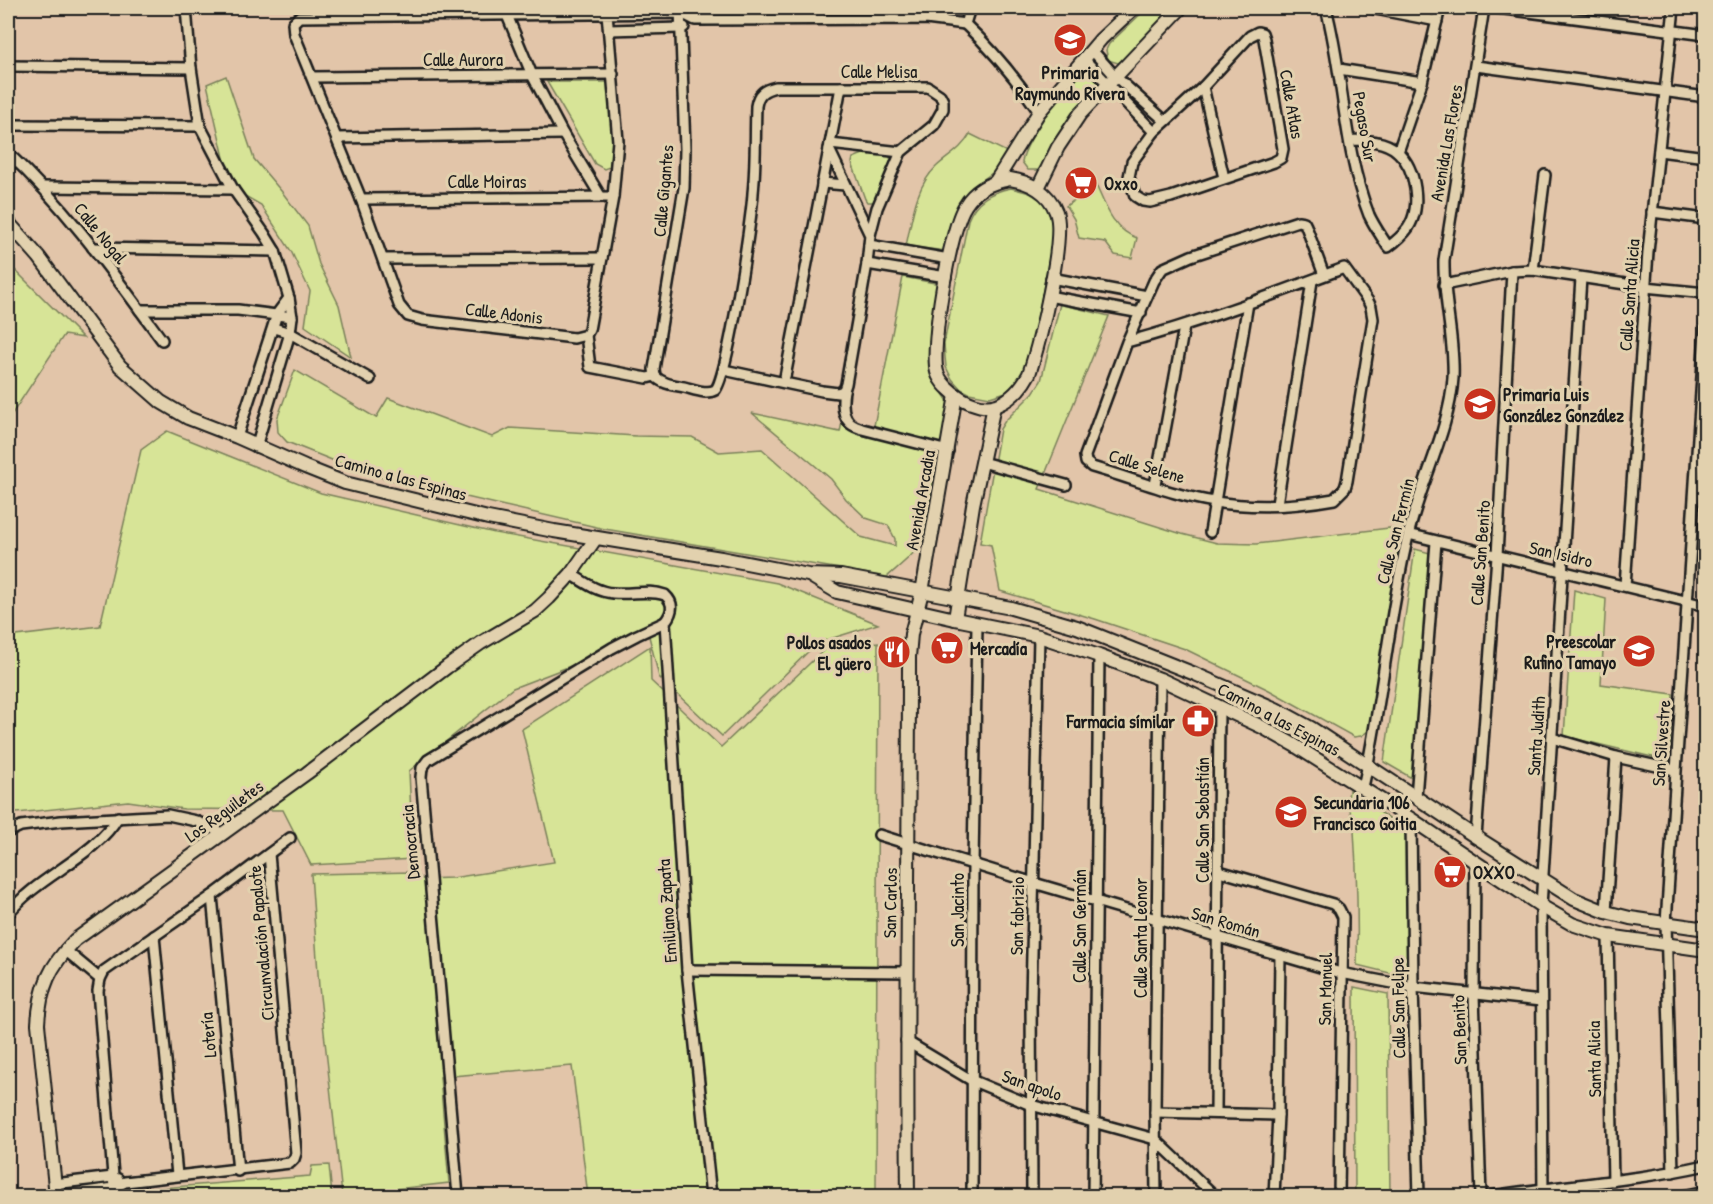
<svg xmlns="http://www.w3.org/2000/svg" width="1713" height="1204" font-family="'Patrick Hand',sans-serif">
  <rect width="100%" height="100%" fill="#e2c5a9"/>
  <filter id="ink" filterUnits="userSpaceOnUse"><feTurbulence type="fractalNoise" baseFrequency=".0167" numOctaves="2"/><feDisplacementMap in="SourceGraphic" scale="12" xChannelSelector="R" yChannelSelector="G"/><feConvolveMatrix kernelMatrix="1 2 1 2 8 2 1 2 1" color-interpolation-filters="sRGB"/></filter>
  <g filter="url(#ink)">
    <g fill="#d7e497" stroke="#7a805a" stroke-width="1.5">
      <path d="M1147 8H1176L1122 61 1118 63 1108 60 1106 50 1109 44Z"/>
      <path d="M1089 69 1100 81C1095 92 1084 100 1076 110 1062 127 1051 147 1041 166L1038 170H1028L1022 162C1024 142 1070 76 1089 69Z"/>
      <path d="M226 76 254 159 282 192 308 226 319 264 339 305 351 357 305 326 310 291 291 251 261 205 231 188 207 84Z"/>
      <path d="M547 82H612L615 138 612 166 604 169 595 164Z"/>
      <path d="M970 134 1007 152 999 168 974 186 960 201 953 215 946 251 906 246C912 219 915 187 936 167 948 156 962 149 970 134Z"/>
      <path d="M863 154 887 155 890 157 891 161 874 202H867L865 199 852 163 853 158Z"/>
      <path d="M1096 185C1105 205 1113 230 1137 238L1132 258 1115 255 1105 242 1079 238 1074 219 1066 206Z"/>
      <path d="M1011 188 1030 193 1041 200 1048 209 1054 232 1028 369 1009 391 990 397 969 393 961 389 952 379 946 367 945 357 944 344 968 220C976 200 991 192 1011 188Z"/>
      <path d="M8 263 83 338 64 335 8 420Z"/>
      <path d="M903 277 940 284 929 362 931 375 951 406 938 491C926 503 931 520 925 535 919 552 900 565 887 577L605 529 367 474 287 442 278 432 277 419 295 370 376 418 388 398 492 437 510 428 636 436 692 437 719 452 762 449 861 537 895 546V539L888 525 866 518 846 499 831 479 752 413 840 432 842 422 874 426Z"/>
      <path d="M1060 304 1109 316 1039 489 1182 534 1217 543 1256 544 1389 528 1405 531 1400 549 1378 697 1371 729 1361 736 1354 737 1269 690 1185 649 1095 619 1000 591 991 545 980 543 1000 429 1005 421 1033 393 1041 381Z"/>
      <path d="M167 431 321 493 495 533 777 583 878 624 817 643 722 736 659 677 649 636 513 688 409 771 413 859 311 865 283 810 184 809 128 801 8 814V637L100 626 141 450Z"/>
      <path d="M1415 549 1430 553 1415 780 1384 762Z"/>
      <path d="M1574 590 1606 599 1601 684 1673 694 1669 761 1564 736Z"/>
      <path d="M878 642 876 1196H588L572 1066 440 1077 449 1183 342 1195 319 987 311 874 414 872 422 879 452 878 554 862 522 729 650 646 651 681 721 747 826 648Z"/>
      <path d="M1349 790 1406 831 1411 973 1406 977 1357 965C1358 920 1357 875 1354 831 1353 817 1346 804 1349 790Z"/>
      <path d="M1354 987 1388 994 1390 1196H1355Z"/>
      <path d="M329 1165 332 1196H109L149 1189 310 1176 312 1166Z"/>
    </g>
    <g fill="none" stroke-linecap="round" stroke-linejoin="round">
      <g stroke="#1c1c1c" stroke-width="14">
        <g id="minor">
          <path d="M186 8 191 68 200 126 233 189 264 233 275 251 289 298 292 317 290 333 256 447"/>
          <path d="M504 8 532 75 563 134 601 197"/>
          <path d="M680 8 685 149 684 188 654 369 655 376C662 384 674 385 684 387 693 389 707 395 715 390 727 382 752 217 753 193 756 164 755 135 756 106 758 94 763 90 776 87H928L940 95 943 101V109L934 125 901 152 877 208 870 235 867 264 846 384C842 394 841 414 849 422 852 426 857 427 862 429L948 451"/>
          <path d="M1326 8C1344 76 1343 149 1369 215 1374 226 1382 237 1388 247 1395 242 1403 235 1408 228 1422 207 1416 169 1398 152 1386 140 1365 140 1349 140"/>
          <path d="M1370 8 1437 21"/>
          <path d="M1497 8 1706 35"/>
          <path d="M607 13 618 141 613 197 589 330 586 335 574 338 422 320 408 316 399 305 361 199 294 34 293 23 299 17 681 13 695 20 926 19 965 24"/>
          <path d="M965 24C993 50 1017 80 1039 112"/>
          <path d="M965 24 970 8"/>
          <path d="M609 30 681 28 684 27"/>
          <path d="M1258 32 1262 33 1264 39 1283 149 1281 158 1274 162 1171 197 1150 202 1143 201 1135 196 1129 177 1132 162 1154 132 1203 87 1250 36Z"/>
          <path d="M1092 50 1115 76 1165 121"/>
          <path d="M1084 59 1154 132"/>
          <path d="M8 66 191 68"/>
          <path d="M1476 66 1706 97"/>
          <path d="M1339 69 1422 82"/>
          <path d="M313 77 613 74"/>
          <path d="M1203 87 1224 178"/>
          <path d="M8 125 200 126"/>
          <path d="M337 138 563 134"/>
          <path d="M830 144 901 152"/>
          <path d="M829 149 870 235"/>
          <path d="M1659 151 1706 157"/>
          <path d="M1398 152 1422 82 1440 8"/>
          <path d="M8 153C67 208 114 275 162 340"/>
          <path d="M822 183 845 185"/>
          <path d="M42 187 233 189"/>
          <path d="M361 199 613 197"/>
          <path d="M1652 212 1706 219"/>
          <path d="M869 245 949 259"/>
          <path d="M93 248 275 251"/>
          <path d="M383 259 602 258"/>
          <path d="M867 264 946 277"/>
          <path d="M1533 270 1545 175"/>
          <path d="M1051 278 1147 296"/>
          <path d="M1444 285 1512 271 1533 270 1645 287 1706 293"/>
          <path d="M1048 296 1141 313"/>
          <path d="M140 310H238L292 317"/>
          <path d="M274 328 290 333 370 379"/>
          <path d="M586 335 590 367 647 378 655 376"/>
          <path d="M1127 342C1201 322 1272 295 1344 268L1368 301 1371 307 1373 319 1347 481 1345 488 1334 499C1296 506 1253 508 1215 502 1175 496 1131 478 1092 467L1086 462 1085 456 1127 342 1154 281 1162 269 1191 256 1298 221 1304 222 1306 226 1324 275"/>
          <path d="M724 370 822 391 838 393 843 391"/>
          <path d="M784 382 841 87"/>
          <path d="M237 437 277 314 289 298"/>
          <path d="M982 462 1066 485"/>
          <path d="M1155 485 1184 327"/>
          <path d="M1277 504 1312 281"/>
          <path d="M1210 532 1248 303"/>
          <path d="M1408 534 1706 606"/>
          <path d="M571 574C584 582 597 592 613 593 631 595 649 589 665 595 675 604 672 613 665 622"/>
          <path d="M1625 586 1648 252 1674 8"/>
          <path d="M665 622 687 970 711 1196"/>
          <path d="M1552 738 1616 757 1675 770"/>
          <path d="M1363 787C1382 704 1388 619 1408 536 1419 486 1450 429 1453 378 1455 339 1443 300 1444 260L1484 8"/>
          <path d="M1416 797 1436 542"/>
          <path d="M1411 819 1413 987 1419 1196"/>
          <path d="M8 832 21 826 61 821 168 815 196 821 224 834"/>
          <path d="M879 835 1034 883 1341 973 1413 987 1541 1001"/>
          <path d="M1476 837 1497 556 1512 271"/>
          <path d="M1475 861 1474 995 1481 1196"/>
          <path d="M1219 871 1333 904 1339 909 1343 917 1339 1196"/>
          <path d="M212 896 238 1171"/>
          <path d="M1606 912 1616 757"/>
          <path d="M8 914C37 876 95 857 118 817"/>
          <path d="M154 936 177 1175"/>
          <path d="M1608 936 1613 1181"/>
          <path d="M65 950 100 979"/>
          <path d="M687 970 907 972"/>
          <path d="M906 1041 971 1080 1031 1105 1155 1139 1215 1196"/>
          <path d="M1155 1112 1278 1115"/>
          <path d="M1216 1113 1219 706"/>
          <path d="M1673 1172 1666 923 1706 316"/>
          <path d="M54 1184 113 1177 118 1179"/>
          <path d="M114 1188 98 991 100 979 104 971 212 896 290 838"/>
          <path d="M56 1196 114 1188 125 1182 290 1163 294 1159 296 1153 269 854"/>
          <path d="M458 1196 421 777 422 768 428 760 612 648 637 635 665 622"/>
          <path d="M972 1196 973 864 977 624"/>
          <path d="M1032 1196 1031 999 1039 636"/>
          <path d="M1093 1196 1099 656"/>
          <path d="M1156 1196 1155 1112 1160 679"/>
          <path d="M1274 1196 1278 1115 1280 955"/>
          <path d="M1492 1196C1563 1185 1635 1181 1706 1165"/>
          <path d="M1543 1196 1541 906 1581 278"/>
          <path d="M1683 1196 1706 1191"/>
        </g>
      </g>
      <g stroke="#1c1c1c" stroke-width="16">
        <g id="tertiary">
          <path d="M1010 179C1030 182 1049 192 1056 212 1066 238 1039 344 1029 374 1022 387 1012 399 997 405 977 412 943 392 937 372 930 348 950 228 965 206 975 189 991 182 1010 179Z"/>
          <path d="M996 181 1039 112 1101 39 1134 8"/>
          <path d="M1038 188 1058 147 1080 114 1181 8"/>
          <path d="M8 222 39 257 120 366 161 402 188 418 237 437 305 467 345 483 488 518 554 531 721 558 808 575 841 576 1011 608 1077 627 1195 674 1276 709 1311 728 1476 837 1574 899 1606 912 1630 918 1706 929"/>
          <path d="M812 577 837 592 955 619 1039 636 1099 656 1160 679 1262 727 1294 745 1411 819 1541 906 1572 924 1608 936 1706 950"/>
          <path d="M955 619 973 505 994 406"/>
          <path d="M56 1196 38 1024C40 987 50 966 75 940L307 773 447 667 481 643 535 611 549 598 571 574 596 538"/>
          <path d="M908 1196C906 1017 909 837 909 657L911 634 922 592 956 395"/>
        </g>
      </g>
      <use href="#minor" stroke="#e2d1ae" stroke-width="9"/>
      <use href="#tertiary" stroke="#e2d1ae" stroke-width="12"/>
    </g>
  </g>
  <defs>
    <g id="school-disc" transform="scale(1.725)"><circle r="9.5" fill="#c8321e" stroke="#e2d1ae"/><path d="M0-5L7-2L0 1L-7-2ZM-4 1L0 2.5L4 1V4Q0 6-4 4Z" fill="#fff"/></g>
    <g id="supermarket-disc" transform="scale(1.725)"><circle r="9.5" fill="#c8321e" stroke="#e2d1ae"/><path d="M-6-5.5h2.5l.6 2H6L4.5 2H-2.5L-4.4-4H-6ZM-1.5 3.2a1.3 1.3 0 1 0 .1 0ZM3 3.2a1.3 1.3 0 1 0 .1 0Z" fill="#fff"/></g>
    <g id="restaurant-disc" transform="scale(1.725)"><circle r="9.5" fill="#c8321e" stroke="#e2d1ae"/><path d="M-5-6h1v4h1v-4h1v4h1v-4h1v5L-1.5 .5V6h-2V.5L-5-1ZM5-6V6H3V1.5H1.5Q1.5-4 5-6Z" fill="#fff"/></g>
    <g id="pharmacy-disc" transform="scale(1.725)"><circle r="9.5" fill="#c8321e" stroke="#e2d1ae"/><path d="M-2-6h4v4h4v4h-4v4h-4v-4h-4v-4h4Z" fill="#fff"/></g>
  </defs>
  <g fill-rule="evenodd">
    <use href="#school-disc" x="1070" y="40"/>
    <use href="#supermarket-disc" x="1081" y="183"/>
    <use href="#school-disc" x="1480" y="404"/>
    <use href="#supermarket-disc" x="947" y="648"/>
    <use href="#school-disc" x="1639" y="651"/>
    <use href="#restaurant-disc" x="894" y="652"/>
    <use href="#pharmacy-disc" x="1198" y="721"/>
    <use href="#school-disc" x="1291" y="812"/>
    <use href="#supermarket-disc" x="1450" y="872"/>
  </g>
  <g text-anchor="middle" dominant-baseline="central" stroke-width="6" stroke-linejoin="round" paint-order="stroke">
    <g font-size="18" fill="#1c1c1c" stroke="#e2d1ae">
      <text x="463" y="59">Calle Aurora</text>
      <text x="879" y="71">Calle Melisa</text>
      <text transform="translate(1292 104) rotate(80)">Calle Atlas</text>
      <text transform="translate(1365 127) rotate(80)">Pegaso Sur</text>
      <text transform="translate(1446 143) rotate(-80)">Avenida Las Flores</text>
      <text x="487" y="181">Calle Moiras</text>
      <text transform="translate(663 191) rotate(-85)">Calle Gigantes</text>
      <text transform="translate(101 233) rotate(51)">Calle Nogal</text>
      <text transform="translate(1629 295) rotate(-86)">Calle Santa Alicia</text>
      <text transform="translate(504 313) rotate(7)">Calle Adonis</text>
      <text transform="translate(1147 466) rotate(17)">Calle Selene</text>
      <text transform="translate(401 477) rotate(15)">Camino a las Espinas</text>
      <text transform="translate(920 500) rotate(-80)">Avenida Arcadia</text>
      <text transform="translate(1395 531) rotate(-76)">Calle San Fermín</text>
      <text transform="translate(1480 553) rotate(-86)">Calle San Benito</text>
      <text transform="translate(1561 554) rotate(13)">San Isidro</text>
      <text transform="translate(1279 719) rotate(28)">Camino a las Espinas</text>
      <text transform="translate(1536 736) rotate(-86)">Santa Judith</text>
      <text transform="translate(1661 743) rotate(-86)">San Silvestre</text>
      <text transform="translate(224 811) rotate(-36)">Los Reguiletes</text>
      <text transform="translate(1202 820) rotate(-90)">Calle San Sebastián</text>
      <text transform="translate(410 842) rotate(-95)">Democracia</text>
      <text transform="translate(890 903) rotate(-89)">San Carlos</text>
      <text transform="translate(957 910) rotate(-90)">San Jacinto</text>
      <text transform="translate(667 911) rotate(-94)">Emiliano Zapata</text>
      <text transform="translate(1017 916) rotate(-89)">San fabrizio</text>
      <text transform="translate(1226 922) rotate(16)">San Román</text>
      <text transform="translate(1079 926) rotate(-90)">Calle San Germán</text>
      <text transform="translate(1140 938) rotate(-90)">Calle Santa Leonor</text>
      <text transform="translate(261 943) rotate(-95)">Circunvalación Papalote</text>
      <text transform="translate(1325 989) rotate(-89)">San Manuel</text>
      <text transform="translate(1398 1008) rotate(-91)">Calle San Felipe</text>
      <text transform="translate(1459 1030) rotate(-92)">San Benito</text>
      <text transform="translate(208 1035) rotate(-95)">Lotería</text>
      <text transform="translate(1594 1059) rotate(-91)">Santa Alicia</text>
      <text transform="translate(1032 1085) rotate(19)">San apolo</text>
    </g>
    <g font-size="18" font-weight="bold" fill="#1c1c1c" stroke="#e2d1ae" text-anchor="start">
      <text x="1070" y="72" text-anchor="middle">Primaria<tspan x="1070" dy="21">Raymundo Rivera</tspan></text>
      <text x="1104" y="183">Oxxo</text>
      <text x="1503" y="394">Primaria Luis<tspan x="1503" dy="21">González González</tspan></text>
      <text x="1616" y="641" text-anchor="end">Preescolar<tspan x="1616" dy="21">Rufino Tamayo</tspan></text>
      <text x="871" y="642" text-anchor="end">Pollos asados<tspan x="871" dy="21">El güero</tspan></text>
      <text x="970" y="648">Mercadía</text>
      <text x="1175" y="721" text-anchor="end">Farmacia símilar</text>
      <text x="1314" y="802">Secundaria 106<tspan x="1314" dy="21">Francisco Goitia</tspan></text>
      <text x="1473" y="872">OXXO</text>
    </g>
  </g>
  <rect width="1713" height="1204" fill="none" stroke="#e2d1ae" stroke-width="30"/>
  <rect x="15" y="15" width="1683" height="1174" fill="none" stroke="#1c1c1c" stroke-width="2" filter="url(#ink)"/>
</svg>
